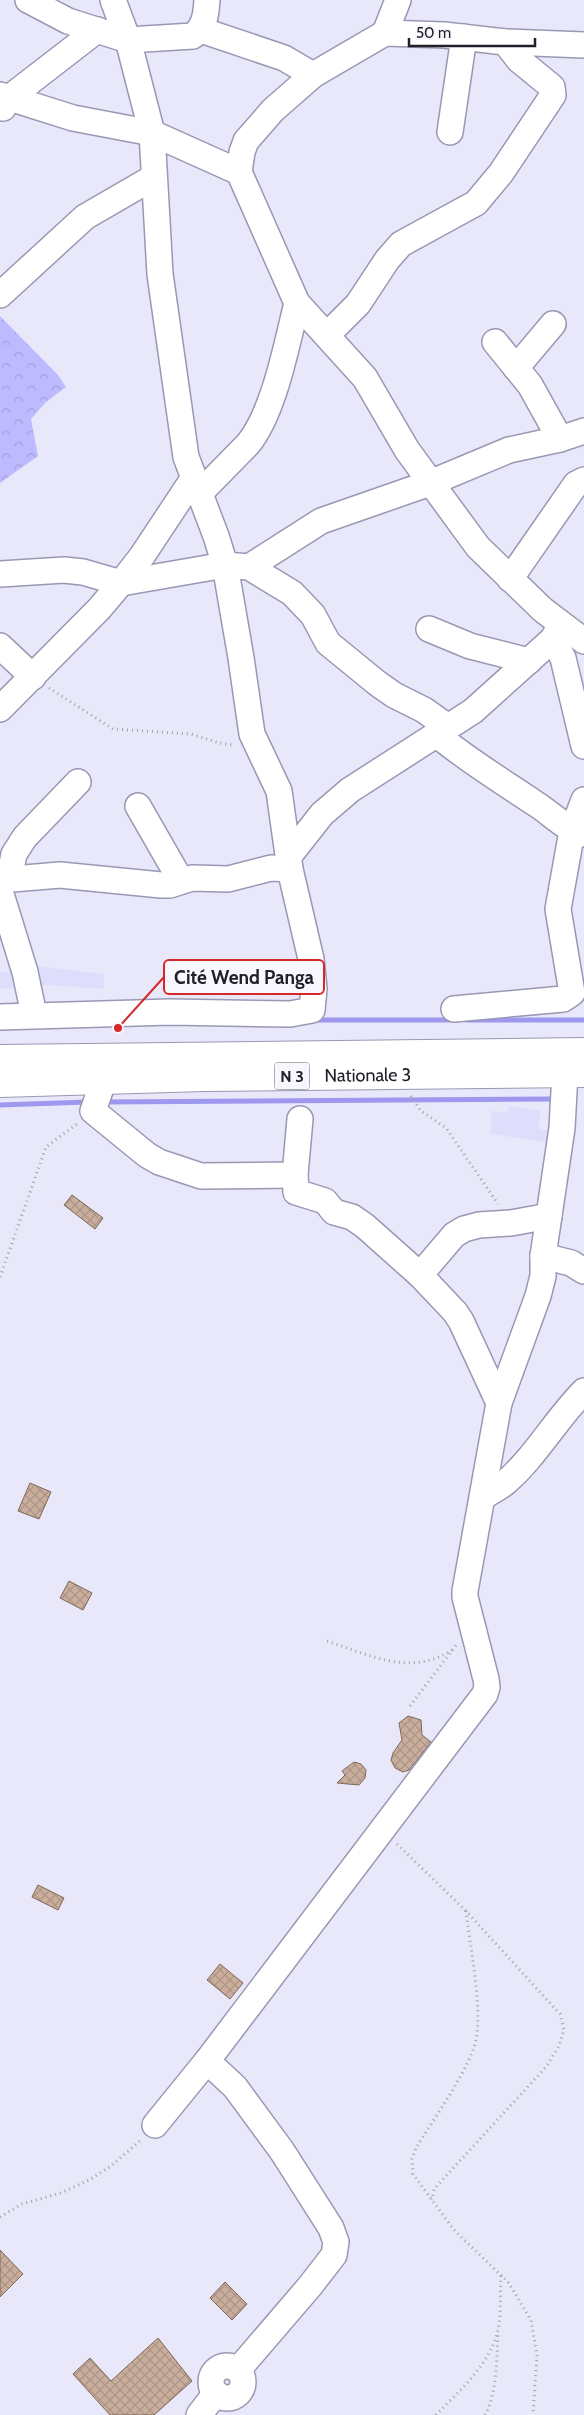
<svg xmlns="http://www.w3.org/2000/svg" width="584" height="2415" font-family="Cabin,sans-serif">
  <defs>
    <pattern id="forest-crowns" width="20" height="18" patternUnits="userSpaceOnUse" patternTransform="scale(1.25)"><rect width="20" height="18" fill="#bdbaff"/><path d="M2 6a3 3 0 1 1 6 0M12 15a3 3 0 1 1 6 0" fill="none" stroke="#a2a0db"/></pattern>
    <pattern id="building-cross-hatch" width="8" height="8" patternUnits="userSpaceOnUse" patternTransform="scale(1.25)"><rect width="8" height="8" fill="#c9ae9c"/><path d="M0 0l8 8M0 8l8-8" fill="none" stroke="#ac9587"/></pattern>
  </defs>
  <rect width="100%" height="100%" fill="#e8e8fa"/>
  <g fill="#dedefc">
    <path d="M36 966 104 974V989L50 985 0 989V973Z"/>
    <path d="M509 1106 540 1111 539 1129 552 1130V1143L491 1134V1111L508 1113Z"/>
  </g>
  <path fill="url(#forest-crowns)" d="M0 316 58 375 66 387 46 402 31 419 38 456 0 483Z"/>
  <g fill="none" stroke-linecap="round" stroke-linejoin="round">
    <g stroke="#9e98ee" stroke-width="5">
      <path d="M312 1020H454"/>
      <path d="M467 1020H584"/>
      <path d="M104 1102 556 1099"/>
      <path d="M0 1105 88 1102"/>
    </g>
  </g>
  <g fill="url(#building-cross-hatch)" stroke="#7f6656">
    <path d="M72 1195 103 1218 95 1229 64 1205Z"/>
    <path d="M30 1483 51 1492 39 1519 18 1511Z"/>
    <path d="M69 1581 92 1593 83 1610 60 1598Z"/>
    <path d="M408 1716 421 1720 422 1735 431 1742 409 1770 403 1772 395 1768 391 1760 393 1753 402 1740 399 1723Z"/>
    <path d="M354 1762 361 1764 366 1770 365 1778 359 1785 337 1783 345 1775 342 1771Z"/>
    <path d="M38 1885 64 1898 58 1910 32 1897Z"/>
    <path d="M220 1964 243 1983 230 1999 207 1980Z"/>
    <path d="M0 2250 23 2274 0 2297Z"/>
    <path d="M225 2282 247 2304 232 2320 210 2298Z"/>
    <path d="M158 2338 192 2381 154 2415H110L73 2374 90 2358 111 2381Z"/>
  </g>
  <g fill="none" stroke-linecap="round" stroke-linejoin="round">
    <g stroke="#9998b4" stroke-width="28">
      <g id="minor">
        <path d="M28 0 68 21 128 40 193 36C205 26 206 15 207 0"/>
        <path d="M201 30 284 58 313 75"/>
        <path d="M385 33 398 0"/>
        <path d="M0 95 73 118 152 133 239 172 297 303 365 378 407 450 478 547 543 610 584 641"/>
        <path d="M3 108 9 98 97 30"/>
        <path d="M450 132 464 37"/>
        <path d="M239 172 242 152 246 141 273 110 313 75 385 33 444 35 505 42 584 45"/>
        <path d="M0 295 85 217 154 177"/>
        <path d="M327 335 358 304 387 260 401 244 476 203 501 173 553 95 552 87 519 60 505 42"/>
        <path d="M495 342 530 385 560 439"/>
        <path d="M516 368 553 324"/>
        <path d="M200 493 248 444C274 413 287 343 297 303"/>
        <path d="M249 567 321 521 430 483 509 450 560 439 584 431"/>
        <path d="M0 574 64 570 83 572 121 583 225 565 249 567 292 593 313 615 328 643 377 683 394 695 424 710 448 727"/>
        <path d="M510 579 576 484 584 480"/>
        <path d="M561 624 553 639 563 658 584 746"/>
        <path d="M429 629 470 646 529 661"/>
        <path d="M0 646 33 677"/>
        <path d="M0 709 99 609 121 583 142 556 193 479"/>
        <path d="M436 734C467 760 502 781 536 804 552 814 565 829 584 834"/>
        <path d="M138 806 181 881"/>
        <path d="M289 856 322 814 350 790 473 711 553 639"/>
        <path d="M9 879 14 854 25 837 78 782"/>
        <path d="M0 880 60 875 161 885H170L192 878 228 879 271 868 290 869"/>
        <path d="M0 891 25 972 34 1015"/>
        <path d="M454 1009 563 999 572 993 558 909 572 831 584 800"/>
        <path d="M0 1017 170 1012 290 1014 312 1010 314 989 311 959 290 869 279 791 252 734 241 658 225 565 216 536 186 457 160 274 152 133 128 40 113 0"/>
        <path d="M104 1079 93 1111 147 1155 159 1162 201 1176 295 1175"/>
        <path d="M300 1119 295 1175 296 1192 325 1201 334 1212 352 1217 365 1226 420 1275 455 1312 461 1321 499 1403"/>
        <path d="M543 1256 571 1263 584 1271"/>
        <path d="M420 1275 454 1235 464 1229 479 1225 511 1223 549 1216"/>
        <path d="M483 1497C490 1492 499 1488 506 1482 536 1456 556 1419 584 1391"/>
        <path d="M207 2061 235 2087 282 2151 331 2228 336 2242 334 2255 310 2286 238 2370"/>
        <path d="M155 2125 207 2061 485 1694 487 1687 486 1679 465 1597V1591L499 1403 538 1296 543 1276V1256L562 1128 565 1073"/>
        <circle cx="227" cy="2382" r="16"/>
        <path d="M199 2415 216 2393"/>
      </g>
    </g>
    <g stroke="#9998b4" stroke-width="30">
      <g id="major">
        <path d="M0 1059 584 1052"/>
        <path id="s1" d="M0 1083 205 1077 584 1073"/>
      </g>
    </g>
    <g stroke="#9f9fae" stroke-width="3" stroke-dasharray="1 4" stroke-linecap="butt">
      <path d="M49 688 113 729 191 734 219 743 234 745"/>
      <path d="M411 1096 421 1111 446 1128 498 1204"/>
      <path d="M0 1277 46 1147 77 1124"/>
      <path d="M327 1641C370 1655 410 1677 452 1650"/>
      <path d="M410 1706 457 1644"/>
      <path d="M397 1844 466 1911 560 2014 564 2030 559 2046 546 2067 434 2189 432 2200"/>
      <path d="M466 1911C470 1947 481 1999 477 2034 475 2062 432 2121 416 2148L412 2159 413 2174 454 2230 508 2282 531 2320 537 2356 533 2415"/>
      <path d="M0 2217 22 2204 61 2193 89 2180 111 2166 142 2139"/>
      <path d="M436 2415C460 2390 493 2362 499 2325 501 2309 500 2292 501 2275"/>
      <path d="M485 2415C497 2394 497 2356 498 2332"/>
    </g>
    <use href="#minor" stroke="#fff" stroke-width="25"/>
    <use href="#major" stroke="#fff" stroke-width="28"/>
  </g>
  <g text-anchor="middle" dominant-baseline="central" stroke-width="5" stroke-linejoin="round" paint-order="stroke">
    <rect fill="#f7f7fd" stroke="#606069" stroke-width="1" x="274.5" y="1062.5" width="35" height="27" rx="4"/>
    <g font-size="16" font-weight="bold" fill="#20202a">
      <text x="292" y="1076">N 3</text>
    </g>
    <g font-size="18" fill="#20202a" stroke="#f7f7fd">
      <text stroke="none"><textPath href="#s1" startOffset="368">Nationale 3</textPath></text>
    </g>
  </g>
  <path fill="none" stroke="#d62828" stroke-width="2" d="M118 1028L164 977"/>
  <circle fill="#d62828" stroke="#f7f7fd" stroke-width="2" cx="118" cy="1028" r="5"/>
  <rect fill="#f7f7fd" stroke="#d62828" stroke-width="2" x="164" y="960" width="160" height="34" rx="5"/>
  <g font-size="19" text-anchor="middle" font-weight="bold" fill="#20202a">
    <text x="244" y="984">Cité Wend Panga</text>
  </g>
  <path d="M409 38v8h126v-8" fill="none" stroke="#20202a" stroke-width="2.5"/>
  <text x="416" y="38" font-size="15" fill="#20202a" stroke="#f7f7fd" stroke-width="4" paint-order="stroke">50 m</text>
</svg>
